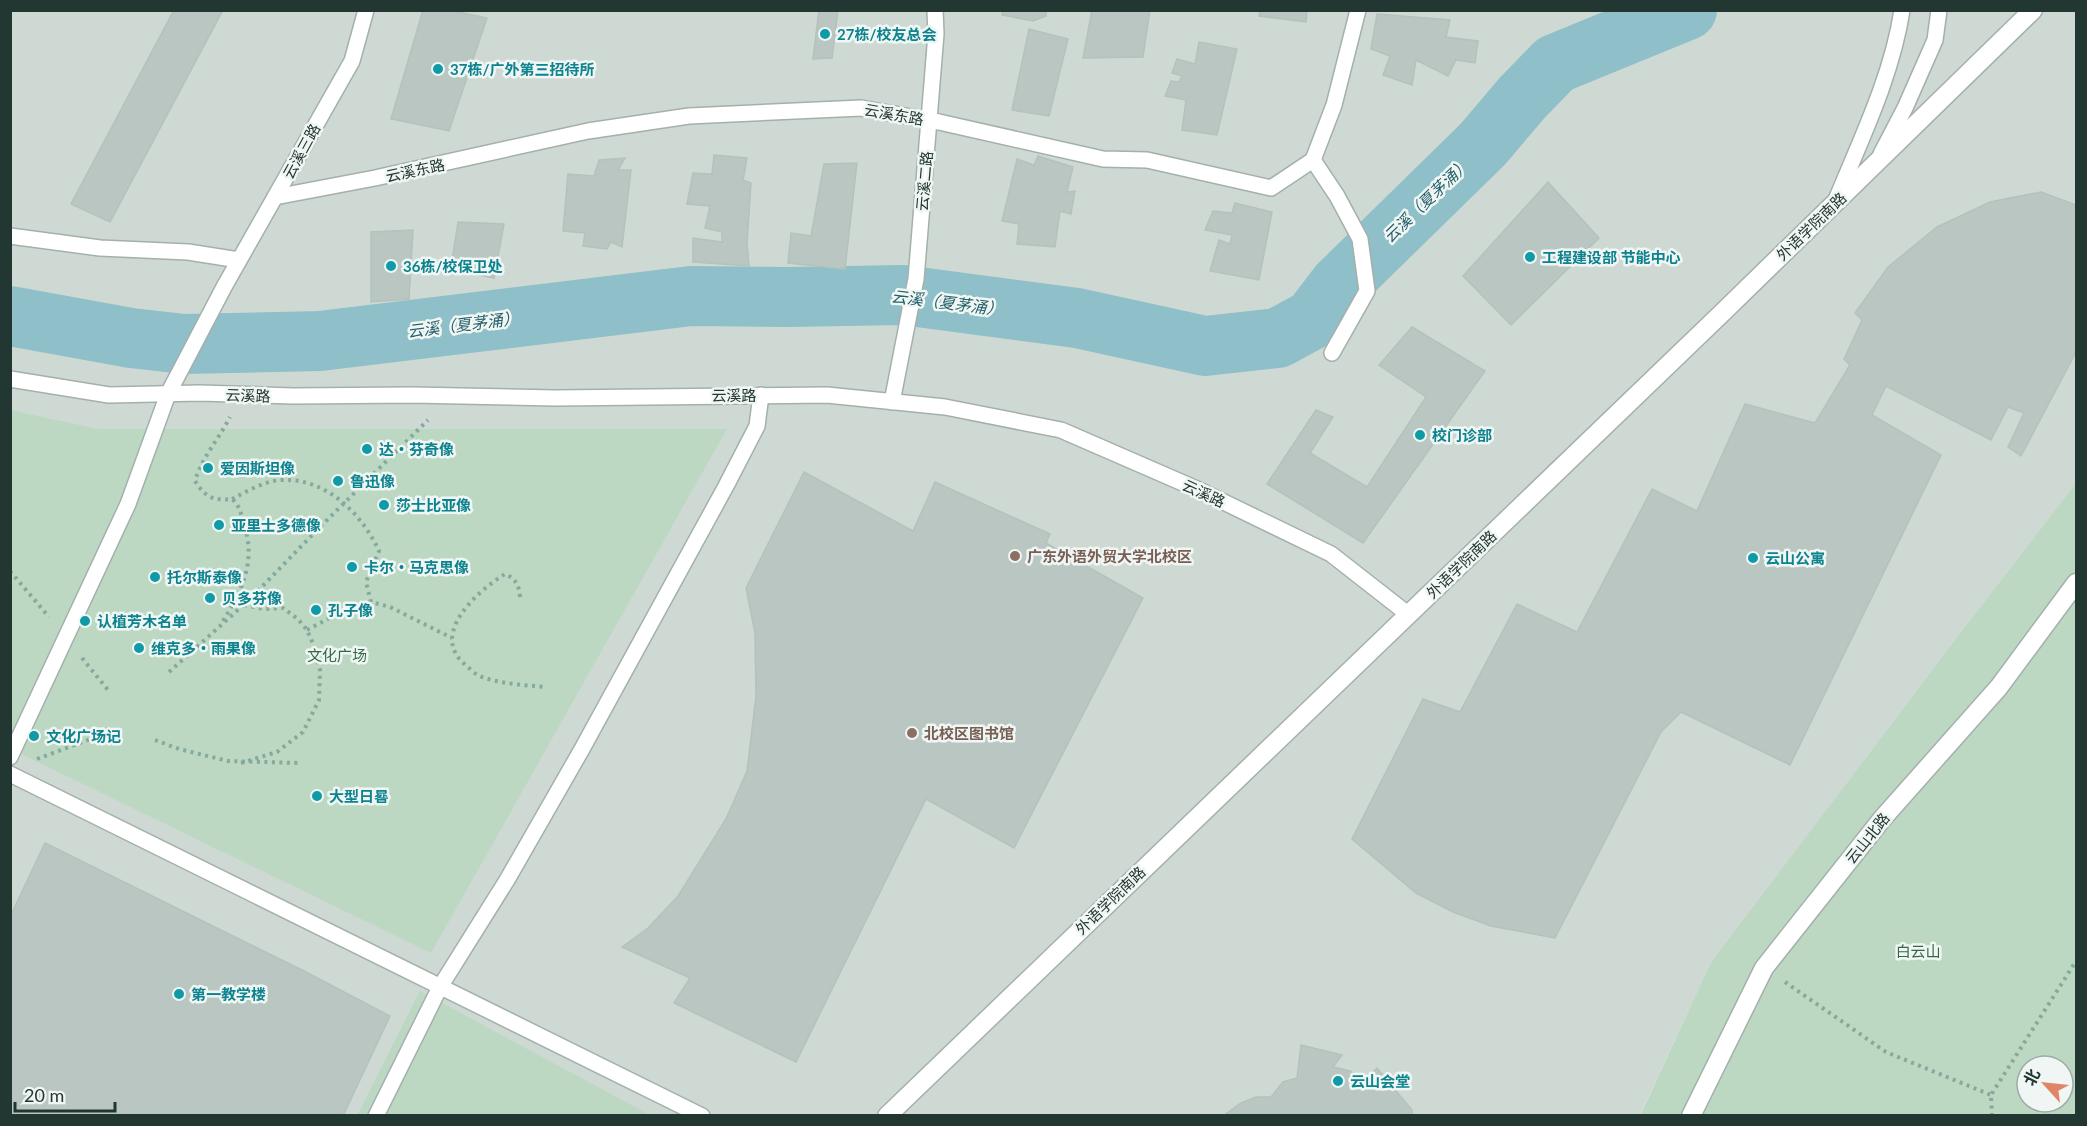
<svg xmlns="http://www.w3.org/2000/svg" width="2087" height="1126" font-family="Lato,'Noto Sans SC',sans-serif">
  <rect width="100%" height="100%" fill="#e0e9e5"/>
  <path fill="#cfd9d4" d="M10 11H2076V483L1964 628 1711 962 1640 1115H11Z"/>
  <g fill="#bcd8c3" fill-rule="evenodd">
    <path d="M10 410 98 429H727L431 953 11 749Z"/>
    <path d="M2076 483V1115L1640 1116 1711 962 1964 628ZM2027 1066H2063V1102H2027Z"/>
    <path d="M420 991 650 1115 357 1116Z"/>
  </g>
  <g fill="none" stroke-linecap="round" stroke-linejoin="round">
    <path stroke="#8fbfc8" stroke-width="60" d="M10 316 131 338 184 344 320 341 691 296 788 297 903 295 1077 318 1205 346 1278 338 1313 319 1339 285 1483 144 1522 98 1555 64 1687 10"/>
  </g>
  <g fill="#b9c6c1" stroke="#b4c2bc" stroke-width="1.5">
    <path d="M174 10H223L110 222 71 204Z"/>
    <path d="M423 10H449L487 18 449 131 391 119Z"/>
    <path d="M819 10H838L832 58 813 59Z"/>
    <path d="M1003 10H1046V16L1033 21 1002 15Z"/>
    <path d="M1092 10H1150L1143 57 1083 58Z"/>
    <path d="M1260 10H1307L1306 22 1259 16Z"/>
    <path d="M1377 14 1450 20 1446 37 1478 41 1475 63 1456 60 1448 76 1416 60 1412 85 1383 75 1390 56 1371 49Z"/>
    <path d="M1029 29 1068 39 1049 116 1012 110Z"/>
    <path d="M1199 42 1237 49 1217 135 1182 130 1186 100 1165 96 1171 81 1179 82 1182 76 1172 73 1177 59 1195 64Z"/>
    <path d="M714 155 747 158 743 180 751 183 747 243 749 266 693 262V238L722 242V232L705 228 710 206 687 204 693 173 712 174Z"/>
    <path d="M1038 156 1073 167 1067 192 1075 191 1071 214 1060 211 1055 247 1017 244 1019 224 1002 221 1017 159 1034 165Z"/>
    <path d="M625 158 618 170H631L622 247 611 242 607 249 583 246 585 233 563 231 568 174 594 176 599 160Z"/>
    <path d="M857 163 845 269 788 263 791 233 811 236 824 164Z"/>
    <path d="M1548 182 1599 238 1511 325 1463 276Z"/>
    <path d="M2041 192 2076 205V352L2021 456 2008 447 2024 413 2008 407 1991 440 1886 386 1872 415 1941 455 1790 765 1681 712 1661 732 1555 938 1491 926 1453 912 1416 893 1352 839 1423 699 1460 712 1517 604 1577 632 1652 489 1697 511 1745 404 1815 423 1850 365 1844 359 1862 320 1855 313 1888 267 1937 227 1990 202Z"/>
    <path d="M1235 203 1272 212 1259 280 1210 271 1219 240 1230 244 1232 235 1205 230 1213 211 1232 213Z"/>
    <path d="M458 222 504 224 494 278 468 273 474 261H452Z"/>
    <path d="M413 230 409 299 371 302V232Z"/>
    <path d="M1412 327 1485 371 1363 543 1267 484 1316 410 1333 417 1310 453 1367 487 1426 397 1379 365Z"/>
    <path d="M804 472 913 531 935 482 1050 534 1046 543 1143 598 1014 848 926 799 796 1062 674 1003 690 978 622 947 648 928 678 896 726 819 747 771 756 696 755 633 746 588Z"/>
    <path d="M45 843 306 972 390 1016 343 1116H10V917Z"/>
    <path d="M1301 1045 1342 1055 1333 1067 1350 1071 1365 1080 1377 1068 1412 1110V1116H1223L1241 1103 1256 1097H1271L1283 1082 1297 1078Z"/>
  </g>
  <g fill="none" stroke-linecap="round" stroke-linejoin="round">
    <g stroke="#a4b0ac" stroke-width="18">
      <g id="lane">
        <path d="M1881 154 1905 108 1935 40 1939 10"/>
        <path d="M1313 160 1337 196 1360 239 1367 291 1332 353"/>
        <path d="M275 197 375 178 588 131 689 116 861 108 939 122 1103 159 1147 160 1271 188 1313 160 1334 105 1358 10"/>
        <path d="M1836 200C1861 139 1892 76 1902 10"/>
        <path d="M10 236 100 248 188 252 239 260"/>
        <path d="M10 379 109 395 200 393 293 396 412 395 555 398 827 395 945 407 1061 430 1199 490 1331 554 1409 615"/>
        <path d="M892 402 916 279 936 34 935 10"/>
        <path d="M10 757 128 504 168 394 224 287 352 61 366 10"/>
        <path d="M10 774 702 1116"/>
        <path d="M376 1116 440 987 507 880 582 749 726 486 757 426 761 395"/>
      </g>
    </g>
    <g stroke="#a4b0ac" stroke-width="21">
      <g id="street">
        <path d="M887 1116 1721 314 2033 10"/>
        <path d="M1691 1116 1764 968 1882 819 1999 687 2076 583"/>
      </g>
    </g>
    <g stroke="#85a99d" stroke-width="4" stroke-dasharray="3 4.5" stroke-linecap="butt">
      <path d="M232 499C248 491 265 480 284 480 327 479 362 514 379 551L366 582 371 602"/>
      <path d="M10 571 49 617"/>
      <path d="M520 597C519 585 516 579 505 574 477 591 427 636 467 666 471 670 476 675 482 677 502 684 524 685 545 687"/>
      <path d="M223 621C243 588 256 562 244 524 241 514 240 506 232 499 213 501 205 497 195 481 202 457 219 439 230 417"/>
      <path d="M307 630 341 612 371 602 390 607 452 638"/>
      <path d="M82 658 108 690"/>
      <path d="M169 672 249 600 319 528 428 420"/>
      <path d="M155 740 179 749 228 761 300 763"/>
      <path d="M37 759 88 740 108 729"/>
      <path d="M241 763 277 752 303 732 319 700 320 670 314 646 307 630 298 619 283 608 264 609 244 605"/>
      <path d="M1785 982 1886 1052 1991 1095"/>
      <path d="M1992 1116 1991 1095 2076 961"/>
    </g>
    <use href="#lane" stroke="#fff" stroke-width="15"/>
    <use href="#street" stroke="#fff" stroke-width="18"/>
  </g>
  <g fill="#0f9aa8" stroke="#f0f6f3" stroke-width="2">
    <circle cx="825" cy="34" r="6"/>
    <circle cx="438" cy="69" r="6"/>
    <circle cx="1530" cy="257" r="6"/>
    <circle cx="391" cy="266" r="6"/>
    <circle cx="1420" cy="435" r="6"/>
    <circle cx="367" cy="449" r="6"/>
    <circle cx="208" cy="468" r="6"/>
    <circle cx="338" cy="481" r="6"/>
    <circle cx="384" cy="505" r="6"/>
    <circle cx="219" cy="525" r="6"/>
    <circle cx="1753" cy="558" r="6"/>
    <circle cx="352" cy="567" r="6"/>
    <circle cx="155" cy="577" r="6"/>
    <circle cx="210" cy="598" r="6"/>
    <circle cx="316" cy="610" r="6"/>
    <circle cx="85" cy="621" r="6"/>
    <circle cx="139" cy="648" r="6"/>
    <circle cx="34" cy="736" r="6"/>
    <circle cx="317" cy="796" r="6"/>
    <circle cx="179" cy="994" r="6"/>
    <circle cx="1338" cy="1081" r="6"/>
  </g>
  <g fill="#8d6e63" stroke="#f0f6f3" stroke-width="2">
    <circle cx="1015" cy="556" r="6"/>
    <circle cx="912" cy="733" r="6"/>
  </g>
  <g text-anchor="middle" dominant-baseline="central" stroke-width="5" stroke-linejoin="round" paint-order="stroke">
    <g font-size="15" font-weight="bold" fill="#0d838f" stroke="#f0f6f3" text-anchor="start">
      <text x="837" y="34">27栋/校友总会</text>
      <text x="450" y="69">37栋/广外第三招待所</text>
      <text x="1542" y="257">工程建设部 节能中心</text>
      <text x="403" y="266">36栋/校保卫处</text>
      <text x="1432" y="435">校门诊部</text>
      <text x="379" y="449">达・芬奇像</text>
      <text x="220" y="468">爱因斯坦像</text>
      <text x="350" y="481">鲁迅像</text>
      <text x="396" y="505">莎士比亚像</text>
      <text x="231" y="525">亚里士多德像</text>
      <text x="1765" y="558">云山公寓</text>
      <text x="364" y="567">卡尔・马克思像</text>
      <text x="167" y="577">托尔斯泰像</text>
      <text x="222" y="598">贝多芬像</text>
      <text x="328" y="610">孔子像</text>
      <text x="97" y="621">认植芳木名单</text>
      <text x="151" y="648">维克多・雨果像</text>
      <text x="46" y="736">文化广场记</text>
      <text x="329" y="796">大型日晷</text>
      <text x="191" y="994">第一教学楼</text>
      <text x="1350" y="1081">云山会堂</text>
    </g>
    <g font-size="15" fill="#233732" stroke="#f0f6f3">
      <text transform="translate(894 114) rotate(10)">云溪东路</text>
      <text transform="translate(301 151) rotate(-61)">云溪三路</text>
      <text transform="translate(415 170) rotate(-12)">云溪东路</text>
      <text transform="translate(924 181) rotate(-85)">云溪二路</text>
      <text transform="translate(1811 226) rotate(-44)">外语学院南路</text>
      <text transform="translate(248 395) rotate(2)">云溪路</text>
      <text x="734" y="395">云溪路</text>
      <text transform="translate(1204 493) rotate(25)">云溪路</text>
      <text transform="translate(1461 564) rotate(-44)">外语学院南路</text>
      <text transform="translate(1867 838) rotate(-51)">云山北路</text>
      <text transform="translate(1110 900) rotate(-44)">外语学院南路</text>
    </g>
    <g font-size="15" font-weight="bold" fill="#785e54" stroke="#f0f6f3" text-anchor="start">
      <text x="1027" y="556">广东外语外贸大学北校区</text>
      <text x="924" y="733">北校区图书馆</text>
    </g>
    <g font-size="15" fill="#326947" stroke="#f0f6f3">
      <text x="337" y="655">文化广场</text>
      <text x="1918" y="951">白云山</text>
    </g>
    <g font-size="16" font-style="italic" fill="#25606b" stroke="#f0f6f3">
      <text transform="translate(1426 200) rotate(-44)">云溪（夏茅涌）</text>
      <text transform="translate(947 302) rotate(7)">云溪（夏茅涌）</text>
      <text transform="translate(463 324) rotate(-7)">云溪（夏茅涌）</text>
    </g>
  </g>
  <rect width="2087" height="1126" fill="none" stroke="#233732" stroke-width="24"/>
  <g transform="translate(2045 1084) rotate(297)"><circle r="28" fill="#f0f6f3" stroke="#9eaaa6" stroke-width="1.5"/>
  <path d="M0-4.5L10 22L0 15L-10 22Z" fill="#e08567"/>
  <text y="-9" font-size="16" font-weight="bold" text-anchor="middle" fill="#233732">北</text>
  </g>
  <path d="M15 1102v9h100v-9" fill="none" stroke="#233732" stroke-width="3"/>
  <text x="24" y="1102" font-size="18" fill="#233732" stroke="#f0f6f3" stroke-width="4.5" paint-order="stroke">20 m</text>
</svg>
